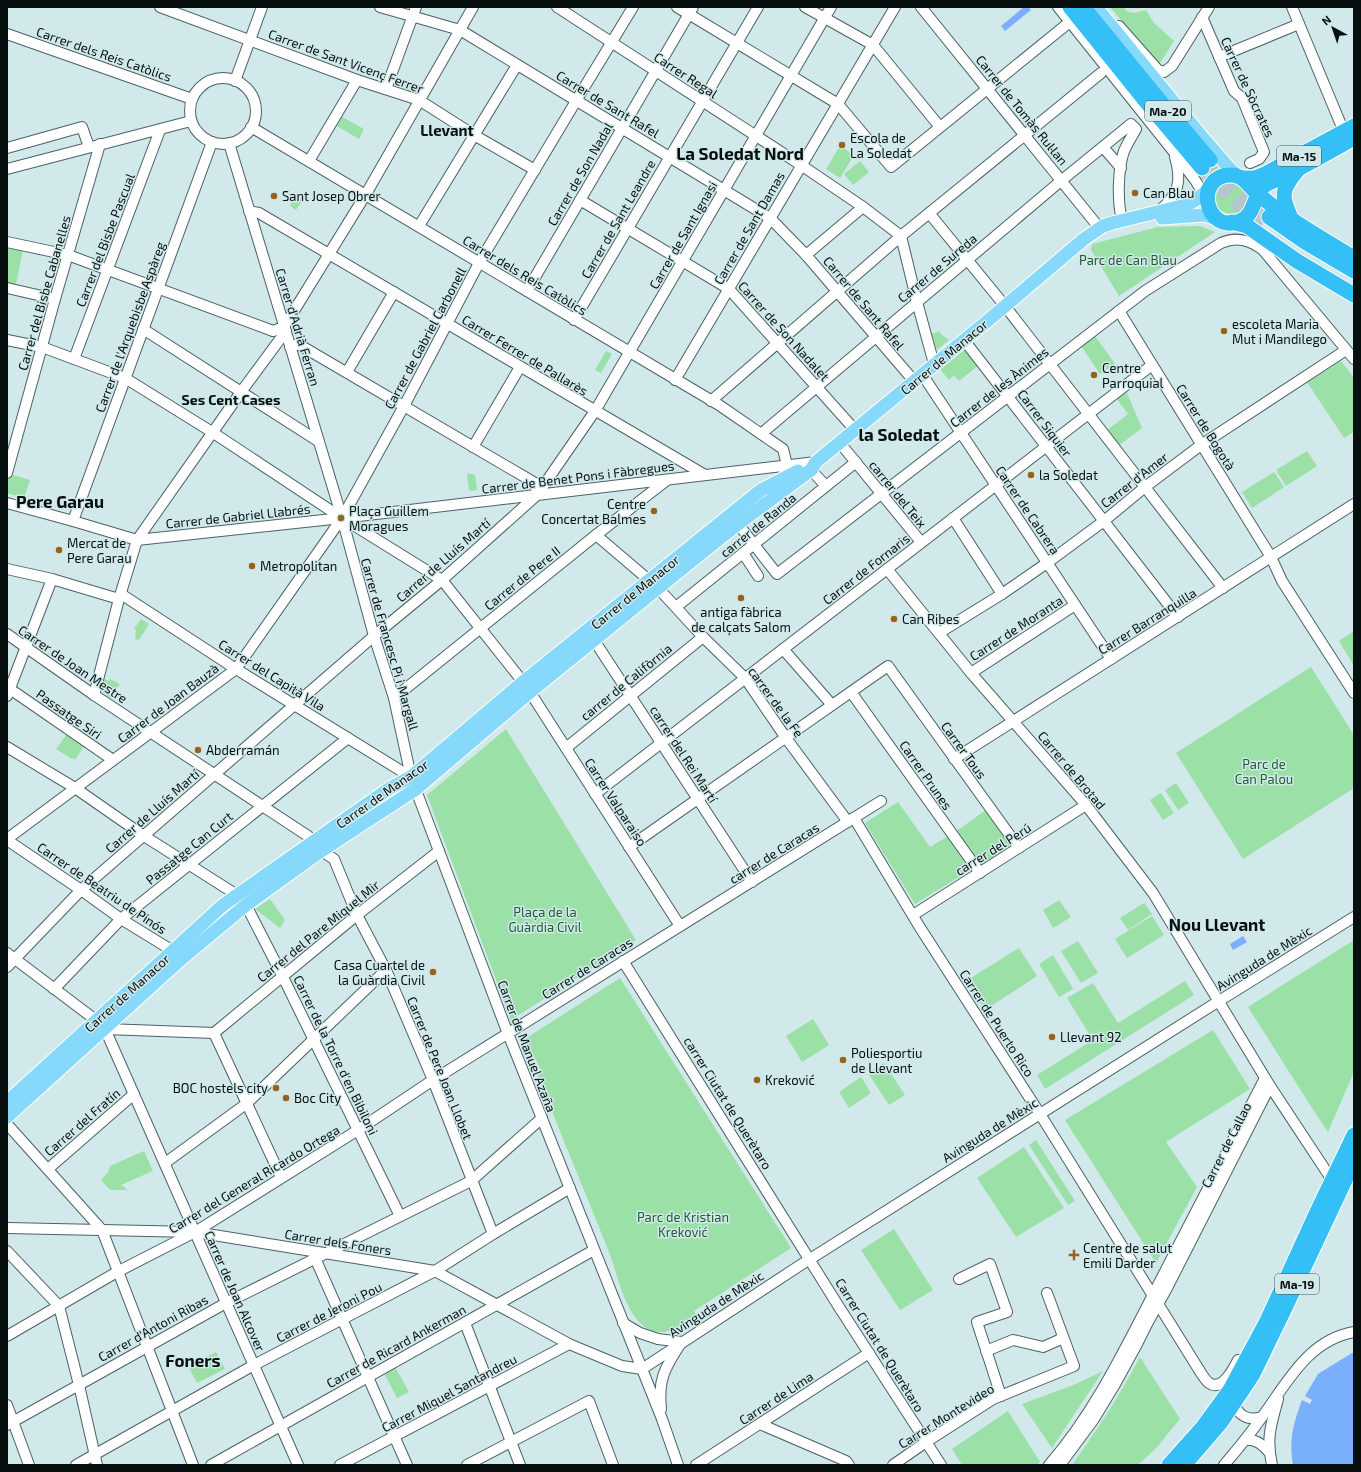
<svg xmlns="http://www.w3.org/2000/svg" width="1361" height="1472" font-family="'Exo 2',sans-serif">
  <rect width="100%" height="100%" fill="#d1e9eb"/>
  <g fill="#9be0a7">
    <path d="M1110 7H1124L1126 11 1134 13 1146 10 1154 23 1174 41 1159 65Z"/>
    <path d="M342 117 364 129 359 139 337 126Z"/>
    <path d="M840 146 854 155 840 178 826 169Z"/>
    <path d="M860 161 869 172 853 185 844 174Z"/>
    <circle cx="1231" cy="198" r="16"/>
    <path d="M298 192 305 196 296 210 290 206Z"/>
    <path d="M1200 226 1215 232 1119 296 1091 250 1092 244 1158 227Z"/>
    <path d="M7 247 23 250 16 284 7 283Z"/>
    <path d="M939 331 941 334 949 340 938 349 936 348 932 334Z"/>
    <path d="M1095 336 1115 364 1100 374 1081 346Z"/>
    <path d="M965 347 979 365 959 381 954 375 949 380 939 368Z"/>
    <path d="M606 351 612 354 601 373 595 370Z"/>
    <path d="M1341 361 1354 378V432L1344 438 1307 382Z"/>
    <path d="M1126 391 1142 428 1118 446 1106 431 1128 414 1116 398Z"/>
    <path d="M1307 451 1317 466 1286 486 1276 470Z"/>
    <path d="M1274 472 1284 487 1252 508 1242 492Z"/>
    <path d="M467 473 475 475 477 490 469 491Z"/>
    <path d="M10 474 30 480 24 498 7 493V486Z"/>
    <path d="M141 619 149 624 139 640 135 639 136 630 134 629Z"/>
    <path d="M1354 631V666L1339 641Z"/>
    <path d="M1311 667 1354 735V788L1243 859 1176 753Z"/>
    <path d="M103 678 109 681 110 679 120 684 110 698 100 690Z"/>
    <path d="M506 729 636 940 511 1020 427 795Z"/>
    <path d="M67 734 84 746 75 760 73 758 72 759 56 749Z"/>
    <path d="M1176 783 1189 803 1178 810 1165 790Z"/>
    <path d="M1161 793 1174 813 1163 820 1150 800Z"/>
    <path d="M898 802 930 847 950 835 972 869 915 904 865 823Z"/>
    <path d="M986 810 1011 846 980 866 955 832Z"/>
    <path d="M270 899 285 920 280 928 255 909Z"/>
    <path d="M1059 900 1071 917 1053 928 1043 910Z"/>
    <path d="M1144 903 1152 914 1128 930 1120 918Z"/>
    <path d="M1152 916 1164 935 1127 958 1115 939Z"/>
    <path d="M1354 940V1072L1328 1132 1312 1108 1248 1007Z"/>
    <path d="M1078 941 1098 973 1081 983 1061 951Z"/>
    <path d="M1019 948 1037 976 985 1010 966 981Z"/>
    <path d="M1053 955 1073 989 1059 997 1039 964Z"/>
    <path d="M620 978 791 1248 694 1311 698 1318C683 1325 663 1339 646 1328 639 1323 633 1315 629 1307 619 1289 615 1266 607 1247 584 1190 560 1132 537 1074L541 1070 525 1039Z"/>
    <path d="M1185 981 1194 995 1045 1089 1037 1075 1093 1040 1067 998 1093 983 1118 1023Z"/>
    <path d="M813 1019 829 1045 802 1062 786 1036Z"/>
    <path d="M1213 1030 1250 1089 1166 1142 1197 1187 1156 1263 1065 1120Z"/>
    <path d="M884 1063 905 1095 889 1105 868 1073Z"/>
    <path d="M861 1077 871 1093 849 1108 839 1092Z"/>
    <path d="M1036 1140 1075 1201 1068 1205 1029 1145Z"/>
    <path d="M1024 1147 1064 1208 1016 1237 977 1178Z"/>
    <path d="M144 1151 153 1171 121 1185 128 1190H110L101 1180 108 1172 110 1166Z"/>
    <path d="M894 1229 933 1290 900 1310 861 1250Z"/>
    <path d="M216 1352 225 1369 197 1383 188 1366Z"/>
    <path d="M1140 1357 1180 1419 1157 1447 1138 1465H1072C1097 1430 1120 1395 1140 1357Z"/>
    <path d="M395 1367 409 1392 397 1398 384 1373Z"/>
    <path d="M1103 1371 1052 1448 1022 1404 1076 1384Z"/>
    <path d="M1008 1411 1040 1462 1037 1465H962L952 1449Z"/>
  </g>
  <g fill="#7aaffc">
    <path d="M1024 7H1028L1031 10 1005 31 1001 26Z"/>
    <path d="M1243 936 1247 942 1233 950 1230 944Z"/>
    <path d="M1352 1353H1354V1465H1293C1289 1438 1293 1425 1302 1400L1310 1404 1312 1400 1305 1396 1318 1374Z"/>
  </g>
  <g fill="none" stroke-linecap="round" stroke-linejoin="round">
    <path stroke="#7aaffc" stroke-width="2" d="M1354 7V8"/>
    <g stroke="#b3c8ca" stroke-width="15" stroke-dasharray="15 8" stroke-linecap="butt">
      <path d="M1210 160 1237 189 1269 217"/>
      <path d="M1202 168 1229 196 1262 225"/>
    </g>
    <g stroke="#4c6163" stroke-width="12">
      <g id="minor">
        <path d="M160 7 357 80 419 100 474 135 535 170"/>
        <path d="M380 7 460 30 770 218 806 255 914 381"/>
        <path d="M557 7 801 165 863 207 901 236 917 302 934 364"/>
        <path d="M677 7 838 104 891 167 1066 25"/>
        <path d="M805 7 873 45 940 127"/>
        <path d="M921 7 1097 225 1103 226"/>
        <path d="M1058 7 1173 151 1195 180 1207 200"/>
        <path d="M1292 7 1344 132"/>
        <path d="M1202 17 1234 91 1242 98 1264 152 1259 159 1250 163"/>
        <path d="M1119 26 1158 70 1164 72 1172 66 1209 7"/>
        <path d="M7 34 192 99"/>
        <path d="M1219 57 1299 24"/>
        <circle cx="223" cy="111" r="33"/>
        <path d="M235 81 262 7"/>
        <path d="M386 89 416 7"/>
        <path d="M251 127 719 405 783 449 787 465 784 470"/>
        <path d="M229 143 342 518 374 636 394 698 411 777 505 1026 662 1419 678 1465"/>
        <path d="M1103 147 1121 168"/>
        <path d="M7 148 82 127 89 147"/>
        <path d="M309 161 357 80"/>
        <path d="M7 169 191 121"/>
        <path d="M580 200 729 289 855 430"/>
        <path d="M249 211 259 213 705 475"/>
        <path d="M1159 211C1179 194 1182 181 1175 157"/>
        <path d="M929 213 1005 306 1223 588"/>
        <path d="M419 226 517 65"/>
        <path d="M7 242 68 255 273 331 284 327 366 194 473 7"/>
        <path d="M806 255 863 207"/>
        <path d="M7 288 55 299"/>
        <path d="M527 291 693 7"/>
        <path d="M1119 311 1271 557 1282 581 1354 693"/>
        <path d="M574 320 758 7"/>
        <path d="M143 329 318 441"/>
        <path d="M7 340 42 347 125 378 212 432 342 518 442 580 523 682"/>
        <path d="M964 340 1178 617"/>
        <path d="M290 347 298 344 535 483 537 495"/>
        <path d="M74 359 160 130"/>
        <path d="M347 372 394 292"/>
        <path d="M922 374 1111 659"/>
        <path d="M675 380 895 7"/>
        <path d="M711 401 901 236 1101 73"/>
        <path d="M761 434 1062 180 1131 124 1136 129C1132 136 1127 144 1124 151 1118 168 1117 202 1122 219"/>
        <path d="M840 443 921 542"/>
        <path d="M473 447 520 367"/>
        <path d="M805 466 811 470 826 486"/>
        <path d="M7 473 55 299 100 144"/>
        <path d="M7 503 73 521 137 540 342 518 816 462"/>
        <path d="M953 518 1002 594"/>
        <path d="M73 521 212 142"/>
        <path d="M738 524 777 574 1119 311 1145 291 1221 243C1237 236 1250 240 1263 250L1354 359"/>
        <path d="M596 535 650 581"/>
        <path d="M743 553 758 576"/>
        <path d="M7 569 52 579 119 599 137 540 241 392 286 331"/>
        <path d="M887 569 971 673 1086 805 1153 893 1270 1086 1167 1288 1148 1322 1137 1344 1114 1386 1094 1419 1060 1465"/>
        <path d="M658 588 703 637 745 678 786 738 848 822"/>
        <path d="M121 594 236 669 411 777"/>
        <path d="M676 607 856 462"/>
        <path d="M939 633 1002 594 1047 563 1104 521 1145 487 1201 445 1346 350"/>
        <path d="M7 634 94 695 308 836 321 851 334 859 357 915 386 970 433 1080 493 1234"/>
        <path d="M594 640 752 882"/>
        <path d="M783 649 832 705"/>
        <path d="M971 673 1075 605"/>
        <path d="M10 689 113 760"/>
        <path d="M530 692 680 926"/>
        <path d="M851 692 980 873"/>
        <path d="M94 695 119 599"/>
        <path d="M7 696 52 579"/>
        <path d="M394 698 596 535 667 480"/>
        <path d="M7 747 75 788 144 836 237 895"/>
        <path d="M566 748 703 637"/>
        <path d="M954 759 1354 504"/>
        <path d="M595 794 1152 365"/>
        <path d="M854 818 919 926 1040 1114 1201 1373C1203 1376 1206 1381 1209 1383 1222 1392 1234 1368 1238 1360"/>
        <path d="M7 839 236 669 342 518 404 406 479 263 576 101 633 7"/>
        <path d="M7 840 81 890 121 919 173 951 176 956"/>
        <path d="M629 847 888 666 1019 848"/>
        <path d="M246 905 283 977 400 1216"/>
        <path d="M913 915 1086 805"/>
        <path d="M7 953 97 1021 105 1029 298 1465"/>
        <path d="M623 961 839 1307 941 1465"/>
        <path d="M7 967 81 890 374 636 442 580 537 495 595 411 831 7"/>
        <path d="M54 989 121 919 348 738"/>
        <path d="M105 1029 214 1033"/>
        <path d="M214 1033 357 915 439 851"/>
        <path d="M214 1033 281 1177"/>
        <path d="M1270 1086 1332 1180"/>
        <path d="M7 1124 102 1230 193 1465"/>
        <path d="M165 1163 246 1104 386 970"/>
        <path d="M48 1169 134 1094"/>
        <path d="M7 1228 195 1232 435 1271 569 1344 622 1366 642 1369"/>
        <path d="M7 1251 59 1306 79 1385 97 1465"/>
        <path d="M315 1258 407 1465"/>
        <path d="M959 1279 990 1264 1007 1312 977 1322 1001 1396"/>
        <path d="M465 1323 520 1465"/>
        <path d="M623 1323 640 1333 658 1339 682 1342"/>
        <path d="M7 1336 117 1272 195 1232 358 1130 433 1080 881 801"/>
        <path d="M986 1351 1013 1340 1043 1347 1059 1340 1062 1337"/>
        <path d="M642 1369 799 1266 1219 1001 1354 917"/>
        <path d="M1234 1404C1240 1417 1248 1421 1262 1417"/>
        <path d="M7 1405 29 1465"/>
        <path d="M661 1409C658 1381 664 1369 679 1346"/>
        <path d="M760 1424 846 1461 849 1465"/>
        <path d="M7 1425 226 1303 471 1181 542 1118"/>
        <path d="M1245 1440C1255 1439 1261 1443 1268 1451"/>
        <path d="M76 1465 254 1365 435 1271 493 1234 570 1188"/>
        <path d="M211 1465 594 1250"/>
        <path d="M340 1465 569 1344"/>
        <path d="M467 1465 589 1401 613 1465"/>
        <path d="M696 1465 869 1353"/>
        <path d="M893 1465 926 1442 993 1399 1074 1366 1047 1293"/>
        <path d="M1049 1465C1095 1412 1125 1349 1157 1287 1193 1217 1229 1148 1265 1078"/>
        <path d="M1224 1465C1237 1450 1250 1434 1262 1417 1287 1383 1308 1340 1354 1332"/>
        <path d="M1272 1465C1266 1438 1271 1425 1278 1399"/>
      </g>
    </g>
    <g stroke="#fff" stroke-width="15">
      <g id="major">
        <path d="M1096 7 1203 138 1229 168 1239 177"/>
        <path d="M1162 218 1204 215 1218 219"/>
        <path d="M7 1102 223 905 390 788 411 777 523 682 761 490 798 471"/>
        <path d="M7 1117 180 960 246 905 321 851 416 789 530 692 704 551 738 524 811 470 816 462 985 323 1084 239 1103 226 1112 223 1186 205C1197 201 1204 194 1211 186"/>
      </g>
    </g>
    <g stroke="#fff" stroke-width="17">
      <g id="highway">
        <path d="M1070 7 1148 104 1202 168"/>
        <path d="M1084 8 1164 106 1210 160"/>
        <path d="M1354 138C1331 151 1308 164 1285 176 1278 180 1269 181 1263 187 1253 197 1255 215 1240 221 1204 235 1193 174 1232 175 1245 176 1249 187 1258 194 1287 219 1321 238 1354 258"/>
        <path d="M1243 178H1255L1265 174 1354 126"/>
        <path d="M1269 217 1305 242 1354 271"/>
        <path d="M1291 218C1281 196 1281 190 1297 171"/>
        <path d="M1232 222 1247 226 1297 261 1354 295"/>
        <path d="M1169 1465 1203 1427 1230 1390 1267 1321 1317 1212 1354 1135"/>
        <path d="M1184 1465 1221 1422 1253 1374 1284 1310 1354 1161"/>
      </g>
    </g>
    <use href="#minor" stroke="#fff" stroke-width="10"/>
    <use href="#major" stroke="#86d9fa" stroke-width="13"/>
    <use href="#highway" stroke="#35bff7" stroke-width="15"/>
  </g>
  <g fill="#98621b" stroke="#d1e9eb" stroke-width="1.5">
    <circle cx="842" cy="145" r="4"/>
    <circle cx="1135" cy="193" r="4"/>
    <circle cx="274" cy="196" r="4"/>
    <circle cx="1224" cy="331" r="4"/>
    <circle cx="1094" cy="375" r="4"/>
    <circle cx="1031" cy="475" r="4"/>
    <circle cx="654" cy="511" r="4"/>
    <circle cx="341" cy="518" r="4"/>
    <circle cx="59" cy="550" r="4"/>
    <circle cx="252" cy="566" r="4"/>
    <circle cx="741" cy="598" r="4"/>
    <circle cx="894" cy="619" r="4"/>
    <circle cx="198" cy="750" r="4"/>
    <circle cx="433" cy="972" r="4"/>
    <circle cx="1052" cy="1037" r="4"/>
    <circle cx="843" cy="1060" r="4"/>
    <circle cx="757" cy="1080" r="4"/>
    <circle cx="276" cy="1088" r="4"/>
    <circle cx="286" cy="1098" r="4"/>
    <path d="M1072 1249h4v4h4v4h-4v4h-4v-4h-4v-4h4z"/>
  </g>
  <g text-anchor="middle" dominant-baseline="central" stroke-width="3" stroke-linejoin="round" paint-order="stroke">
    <g fill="#d1e9eb" stroke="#445051" stroke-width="1">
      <rect x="1145" y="101" width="46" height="20" rx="3"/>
      <rect x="1277" y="146" width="44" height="20" rx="3"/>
      <rect x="1275" y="1274" width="44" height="20" rx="3"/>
    </g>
    <g font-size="12" font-weight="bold" fill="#070f0f">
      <text x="1168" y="111">Ma-20</text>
      <text x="1299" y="156">Ma-15</text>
      <text x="1297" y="1284">Ma-19</text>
    </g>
    <g font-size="13" fill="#070f0f" stroke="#d1e9eb">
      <text transform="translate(104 54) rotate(19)">Carrer dels Reis Catòlics</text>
      <text transform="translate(346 61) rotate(20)">Carrer de Sant Vicenç Ferrer</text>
      <text transform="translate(686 75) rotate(33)">Carrer Regal</text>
      <text transform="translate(1248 87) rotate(65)">Carrer de Sòcrates</text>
      <text transform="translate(608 104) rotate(31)">Carrer de Sant Rafel</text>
      <text transform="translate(1022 110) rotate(51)">Carrer de Tomàs Rul·lan</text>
      <text transform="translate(580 174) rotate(-60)">Carrer de Son Nadal</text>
      <text transform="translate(618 219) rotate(-60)">Carrer de Sant Leandre</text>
      <text transform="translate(749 228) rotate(-60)">Carrer de Sant Damas</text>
      <text transform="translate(683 235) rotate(-60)">Carrer de Sant Ignasi</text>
      <text transform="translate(105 240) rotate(-69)">Carrer del Bisbe Pascual</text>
      <text transform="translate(937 268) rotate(-40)">Carrer de Sureda</text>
      <text transform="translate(525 275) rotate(31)">Carrer dels Reis Catòlics</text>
      <text transform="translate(44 293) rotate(-74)">Carrer del Bisbe Cabanelles</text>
      <text transform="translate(864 303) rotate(50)">Carrer de Sant Rafel</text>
      <text transform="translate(130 327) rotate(-70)">Carrer de l'Arquebisbe Aspàreg</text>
      <text transform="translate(298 327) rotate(73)">Carrer d'Adrià Ferran</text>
      <text transform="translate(784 331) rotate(48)">Carrer de Son Nadalet</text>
      <text transform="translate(425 338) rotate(-62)">Carrer de Gabriel Carbonell</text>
      <text transform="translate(525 355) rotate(31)">Carrer Ferrer de Pallarès</text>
      <text transform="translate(944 357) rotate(-40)">Carrer de Manacor</text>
      <text transform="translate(999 387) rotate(-38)">Carrer de les Ànimes</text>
      <text transform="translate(1045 423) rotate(53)">Carrer Siquier</text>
      <text transform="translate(1206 427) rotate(58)">Carrer de Bogotà</text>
      <text transform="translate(578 477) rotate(-7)">Carrer de Benet Pons i Fàbregues</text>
      <text transform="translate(1134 480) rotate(-38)">Carrer d'Amer</text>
      <text transform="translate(898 494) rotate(51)">carrer del Teix</text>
      <text transform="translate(1028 510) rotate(56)">Carrer de Cabrera</text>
      <text transform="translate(238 516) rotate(-6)">Carrer de Gabriel Llabrés</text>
      <text transform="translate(758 525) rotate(-39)">carrer de Randa</text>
      <text transform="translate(443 560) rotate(-41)">Carrer de Lluís Martí</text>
      <text transform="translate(866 569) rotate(-38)">Carrer de Fornaris</text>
      <text transform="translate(522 578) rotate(-39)">Carrer de Pere II</text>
      <text transform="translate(635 592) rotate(-39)">Carrer de Manacor</text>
      <text transform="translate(1147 621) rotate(-32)">Carrer Barranquilla</text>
      <text transform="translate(1016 628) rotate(-33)">Carrer de Moranta</text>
      <text transform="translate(390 644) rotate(74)">Carrer de Francesc Pi i Margall</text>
      <text transform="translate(73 664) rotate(34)">Carrer de Joan Mestre</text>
      <text transform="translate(272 675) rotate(32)">Carrer del Capità Vila</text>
      <text transform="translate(626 682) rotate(-39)">carrer de Califòrnia</text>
      <text transform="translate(776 702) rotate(54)">carrer de la Fe</text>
      <text transform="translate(168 703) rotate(-37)">Carrer de Joan Bauzà</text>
      <text transform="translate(69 714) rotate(35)">Passatge Siri</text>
      <text transform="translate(964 750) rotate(54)">Carrer Tous</text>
      <text transform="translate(684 754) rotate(57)">carrer del Rei Martí</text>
      <text transform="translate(1072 770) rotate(50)">Carrer de Brotad</text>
      <text transform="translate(926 775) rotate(55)">Carrer Prunes</text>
      <text transform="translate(382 794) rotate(-35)">Carrer de Manacor</text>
      <text transform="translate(616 802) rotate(57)">Carrer Valparaiso</text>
      <text transform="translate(152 811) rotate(-41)">Carrer de Lluís Martí</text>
      <text transform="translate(189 848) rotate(-39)">Passatge Can Curt</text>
      <text transform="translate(993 849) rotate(-32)">carrer del Perú</text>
      <text transform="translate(774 853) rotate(-32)">carrer de Caracas</text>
      <text transform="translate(102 888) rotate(34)">Carrer de Beatriu de Pinós</text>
      <text transform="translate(318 931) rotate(-39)">Carrer del Pare Miquel Mir</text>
      <text transform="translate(1264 958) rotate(-32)">Avinguda de Mèxic</text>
      <text transform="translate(587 968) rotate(-32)">Carrer de Caracas</text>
      <text transform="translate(127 993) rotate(-42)">Carrer de Manacor</text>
      <text transform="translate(997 1023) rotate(57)">Carrer de Puerto Rico</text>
      <text transform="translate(527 1046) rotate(69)">Carrer de Manuel Azaña</text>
      <text transform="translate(336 1055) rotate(64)">Carrer de la Torre d'en Bibiloni</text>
      <text transform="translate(440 1068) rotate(68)">Carrer de Pere Joan Llobet</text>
      <text transform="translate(728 1103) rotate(58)">carrer Ciutat de Querètaro</text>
      <text transform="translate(82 1122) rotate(-41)">Carrer del Fratín</text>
      <text transform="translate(990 1130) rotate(-32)">Avinguda de Mèxic</text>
      <text transform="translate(1226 1145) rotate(-63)">Carrer de Callao</text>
      <text transform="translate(254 1179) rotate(-31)">Carrer del General Ricardo Ortega</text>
      <text transform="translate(338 1242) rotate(9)">Carrer dels Foners</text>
      <text transform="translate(235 1291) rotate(66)">Carrer de Joan Alcover</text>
      <text transform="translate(716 1304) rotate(-33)">Avinguda de Mèxic</text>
      <text transform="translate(329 1312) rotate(-27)">Carrer de Jeroni Pou</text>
      <text transform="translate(153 1328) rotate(-29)">Carrer d'Antoni Ribas</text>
      <text transform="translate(880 1345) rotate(58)">Carrer Ciutat de Querètaro</text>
      <text transform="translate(396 1346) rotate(-29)">Carrer de Ricard Ankerman</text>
      <text transform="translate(449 1393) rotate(-28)">Carrer Miquel Santandreu</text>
      <text transform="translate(776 1398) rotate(-33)">Carrer de Lima</text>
      <text transform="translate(946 1416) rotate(-32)">Carrer Montevideo</text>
    </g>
    <g font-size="13" fill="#070f0f" stroke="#d1e9eb" text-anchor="start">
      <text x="850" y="138">Escola de<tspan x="850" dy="15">La Soledat</tspan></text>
      <text x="1143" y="193">Can Blau</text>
      <text x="282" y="196">Sant Josep Obrer</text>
      <text x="1232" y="324">escoleta Maria<tspan x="1232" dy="15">Mut i Mandilego</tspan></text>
      <text x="1102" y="368">Centre<tspan x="1102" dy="15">Parroquial</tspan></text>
      <text x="1039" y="475">la Soledat</text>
      <text x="646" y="504" text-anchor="end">Centre<tspan x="646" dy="15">Concertat Balmes</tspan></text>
      <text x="349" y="511">Plaça Guillem<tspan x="349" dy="15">Moragues</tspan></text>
      <text x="67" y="543">Mercat de<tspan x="67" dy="15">Pere Garau</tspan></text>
      <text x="260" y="566">Metropolitan</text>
      <text x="741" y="612" text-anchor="middle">antiga fàbrica<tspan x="741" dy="15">de calçats Salom</tspan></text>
      <text x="902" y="619">Can Ribes</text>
      <text x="206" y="750">Abderramán</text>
      <text x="425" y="965" text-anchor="end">Casa Cuartel de<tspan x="425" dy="15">la Guàrdia Civil</tspan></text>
      <text x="1060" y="1037">Llevant 92</text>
      <text x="851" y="1053">Poliesportiu<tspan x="851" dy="15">de Llevant</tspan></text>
      <text x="765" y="1080">Kreković</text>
      <text x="268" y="1088" text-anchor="end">BOC hostels city</text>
      <text x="294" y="1098">Boc City</text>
      <text x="1083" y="1248">Centre de salut<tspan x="1083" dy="15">Emili Darder</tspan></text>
    </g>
    <g font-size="13" fill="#205b30" stroke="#d1e9eb">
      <text x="1128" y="260">Parc de Can Blau</text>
      <text x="1264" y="764">Parc de<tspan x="1264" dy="15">Can Palou</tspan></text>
      <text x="545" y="912">Plaça de la<tspan x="545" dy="15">Guàrdia Civil</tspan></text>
      <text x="683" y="1217">Parc de Kristian<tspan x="683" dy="15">Kreković</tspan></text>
    </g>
    <g font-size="14" font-weight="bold" fill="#070f0f" stroke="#d1e9eb">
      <text x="231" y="399">Ses Cent Cases</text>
    </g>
    <g font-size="15" font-weight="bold" fill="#070f0f" stroke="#d1e9eb">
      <text x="447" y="130">Llevant</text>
    </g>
    <g font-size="17" font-weight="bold" fill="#070f0f" stroke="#d1e9eb">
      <text x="740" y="153">La Soledat Nord</text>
      <text x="899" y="434">la Soledat</text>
      <text x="60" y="501">Pere Garau</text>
      <text x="1217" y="924">Nou Llevant</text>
      <text x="193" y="1360">Foners</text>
    </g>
  </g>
  <rect width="1361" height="1472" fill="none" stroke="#070f0f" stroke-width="16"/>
  <g transform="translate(1333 28) rotate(320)" stroke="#d1e9eb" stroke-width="3" paint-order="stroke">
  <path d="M0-3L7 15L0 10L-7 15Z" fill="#070f0f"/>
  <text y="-6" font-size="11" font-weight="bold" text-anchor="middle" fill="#070f0f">N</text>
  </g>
</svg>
